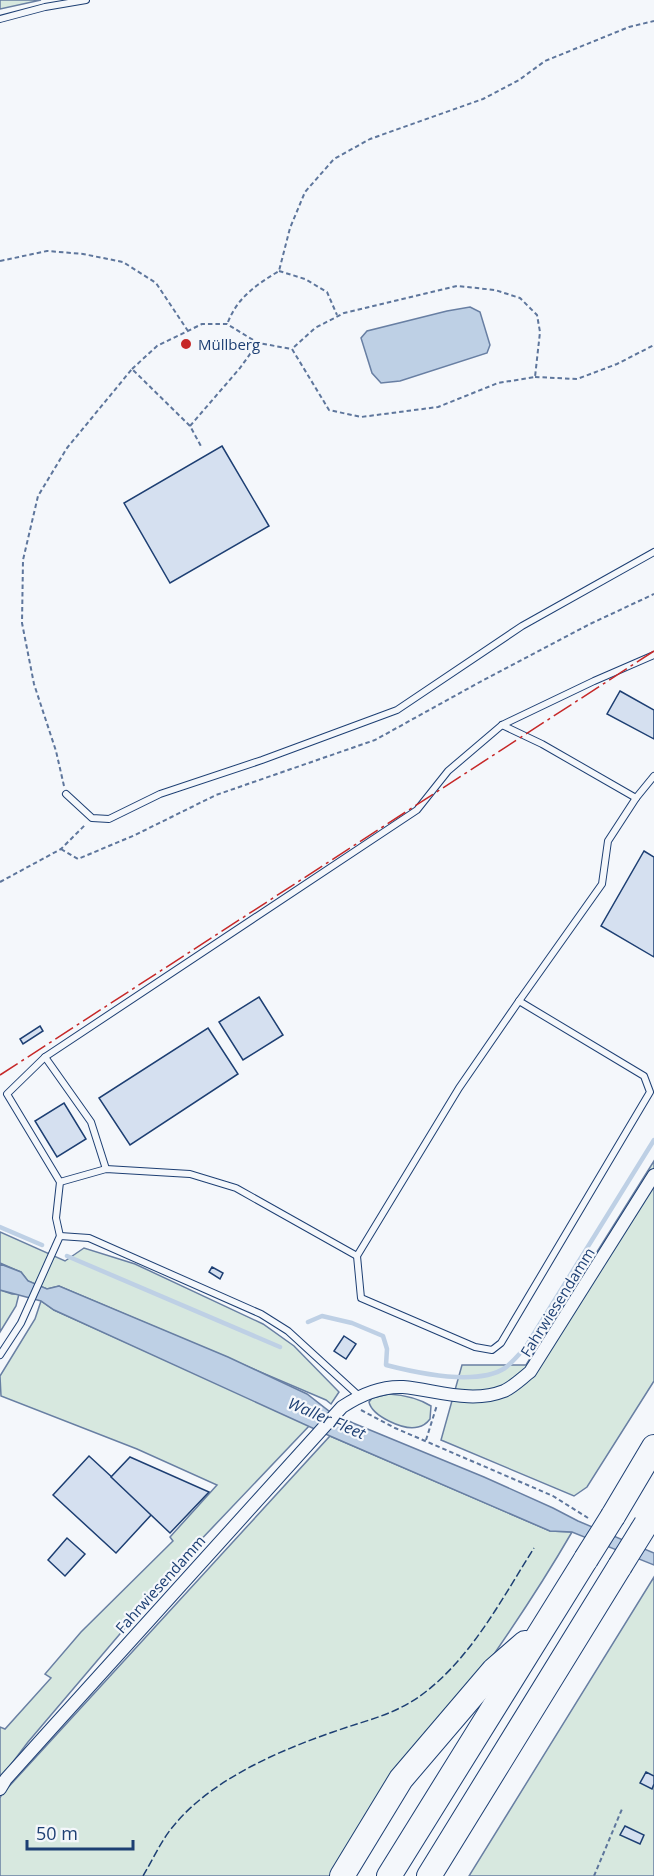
<svg xmlns="http://www.w3.org/2000/svg" width="654" height="1876" font-family="'Open Sans',sans-serif">
  <rect width="100%" height="100%" fill="#f4f7fb"/>
  <g fill="#d7e8df" stroke="#687fa3" stroke-width="1.5">
    <path d="M0 0H41L0 9Z"/>
    <path d="M654 1161V1381L587 1487 574 1496 441 1440 462 1365H526Z"/>
    <path d="M0 1232 65 1261 84 1248 135 1264 263 1324 294 1346 339 1392 331 1404 326 1400 59 1286 47 1289 28 1281 21 1272 0 1263Z"/>
    <path d="M0 1290 12 1294H19L16 1306 0 1332Z"/>
    <path d="M41 1301 54 1310 310 1425 193 1548 28 1742 0 1779V1727L5 1729 51 1678 45 1674 81 1632 173 1541 170 1537 217 1485 137 1449 1 1396 0 1376 35 1319Z"/>
    <path d="M389 1394C404 1395 418 1398 431 1406L430 1419C427 1423 423 1426 418 1427 404 1431 372 1416 369 1402L372 1398Z"/>
    <path d="M330 1436 550 1531 572 1532C502 1653 414 1763 332 1876H0V1798L2 1794Z"/>
    <path d="M654 1577V1876H469Z"/>
  </g>
  <g fill="#bed0e5" stroke="#687fa3" stroke-width="1.5">
    <path d="M470 307 480 312 490 345 487 353 400 381 381 383 372 373 361 338 367 331 447 311Z"/>
    <path d="M0 1264 21 1272 28 1281 47 1289 59 1286 228 1357 307 1394 329 1411 353 1423 484 1477 553 1508 578 1521 654 1553V1565L572 1532 550 1531 330 1436 54 1310 41 1301 0 1290Z"/>
  </g>
  <g fill="none" stroke-linecap="round" stroke-linejoin="round">
    <g stroke="#bed0e5" stroke-width="4.5">
      <path d="M0 1227 42 1245"/>
      <path d="M67 1256 280 1347"/>
      <path d="M308 1322 322 1316 352 1323 383 1336 387 1349 386 1365C417 1373 477 1386 505 1368 512 1363 519 1354 525 1348L654 1140"/>
    </g>
  </g>
  <g fill="#d5e0f0" stroke="#1d3f73" stroke-width="1.5">
    <path d="M222 446 269 526 170 583 124 503Z"/>
    <path d="M620 691 654 710V739L607 714Z"/>
    <path d="M644 851 654 857V957L601 926Z"/>
    <path d="M259 997 283 1035 243 1060 219 1022Z"/>
    <path d="M40 1026 43 1031 23 1044 20 1039Z"/>
    <path d="M208 1028 238 1074 130 1145 99 1098Z"/>
    <path d="M64 1103 86 1139 57 1157 35 1121Z"/>
    <path d="M212 1267 223 1273 220 1279 209 1272Z"/>
    <path d="M344 1336 356 1344 346 1359 334 1351Z"/>
    <path d="M89 1456 152 1514 116 1553 53 1495Z"/>
    <path d="M130 1457 209 1492 170 1533 111 1477Z"/>
    <path d="M67 1538 85 1554 65 1576 48 1560Z"/>
    <path d="M646 1772 654 1776V1784L652 1789 640 1783Z"/>
    <path d="M625 1826 644 1835 640 1844 620 1835Z"/>
  </g>
  <g fill="none" stroke-linecap="round" stroke-linejoin="round">
    <g stroke="#1d3f73" stroke-width="8">
      <g id="lane">
        <path d="M0 19 45 7 86 0"/>
        <path d="M502 725 542 744 636 798 654 776"/>
        <path d="M66 794 92 818 109 819 160 794 262 760 397 710 522 626 654 552"/>
        <path d="M45 1057 91 1122 106 1169"/>
        <path d="M60 1182 106 1169 190 1174 236 1188 357 1256 361 1298 475 1347 492 1350 501 1343 650 1092 644 1076 519 1001 602 884 608 841 636 798"/>
        <path d="M60 1236 56 1218 60 1182 7 1094 45 1057 417 810 448 771 502 725 594 681 654 655"/>
        <path d="M357 1256 459 1088 519 1001"/>
        <path d="M0 1355 21 1323 60 1236 89 1238 261 1314 288 1331 359 1396"/>
      </g>
    </g>
    <g stroke="#1d3f73" stroke-width="14">
      <path id="street" d="M0 1789 6 1779 51 1729 342 1407C360 1395 380 1386 403 1387 436 1390 471 1404 504 1391 513 1387 522 1378 530 1372L654 1175"/>
    </g>
    <g stroke="#1d3f73" stroke-width="26">
      <g id="highway">
        <path d="M613 1516 654 1447"/>
        <path d="M342 1876 401 1779 494 1670 525 1643"/>
        <path d="M389 1876 586 1559"/>
        <path d="M429 1876 620 1566"/>
      </g>
    </g>
    <g stroke="#5e769c" stroke-width="2" stroke-dasharray="4.5 3" stroke-linecap="butt">
      <path d="M0 261 47 251 83 254 123 262 156 283 188 331"/>
      <path d="M279 271 305 279 327 292 337 315"/>
      <path d="M228 322C238 297 256 285 279 271L290 228 305 192 334 159 370 139 483 99 519 80 545 61 629 27 654 21"/>
      <path d="M132 369 157 346 202 324H227L258 343 292 349 329 410 361 417 438 407 498 383 535 377 540 332 537 315 520 298 495 290 457 286 344 313 315 328 292 349"/>
      <path d="M535 377 577 379 617 364 654 345"/>
      <path d="M190 426 240 368 258 343"/>
      <path d="M64 786 56 751 34 684 22 623 23 560 38 496 67 448 132 369 190 426 202 448"/>
      <path d="M61 849 78 859 135 835 216 795 375 740 478 683 590 624 654 594"/>
      <path d="M0 882 61 849 86 824"/>
      <path d="M361 1410 395 1428 553 1496 588 1518"/>
      <path d="M426 1440 437 1405"/>
      <path d="M594 1876 622 1809"/>
    </g>
    <use href="#lane" stroke="#f4f7fb" stroke-width="6"/>
    <use href="#street" stroke="#f4f7fb" stroke-width="12"/>
    <use href="#highway" stroke="#f4f7fb" stroke-width="24"/>
    <g stroke="#1d3f73" stroke-width="26" stroke-linecap="butt">
      <g id="highway-bridge">
        <path d="M586 1559 613 1516"/>
        <path d="M620 1566 646 1524"/>
      </g>
    </g>
    <use href="#highway-bridge" stroke="#f4f7fb" stroke-width="24"/>
    <path stroke="#1d3f73" stroke-width="1.5" stroke-dasharray="8 3" stroke-linecap="butt" d="M143 1876C152 1861 160 1843 171 1829 208 1781 278 1751 333 1732 369 1719 397 1715 428 1690 474 1653 503 1597 534 1548"/>
    <path stroke="#c62828" stroke-width="1.5" stroke-dasharray="21 4.5 3 4.5" stroke-linecap="butt" d="M0 1075 654 651"/>
  </g>
  <circle fill="#c62828" stroke="#f4f7fb" stroke-width="2" cx="186" cy="344" r="6"/>
  <g text-anchor="middle" dominant-baseline="central" stroke-width="4.5" stroke-linejoin="round" paint-order="stroke">
    <g font-size="15" fill="#1d3f73" stroke="#f4f7fb" text-anchor="start">
      <text x="198" y="344">Müllberg</text>
    </g>
    <g font-size="15" fill="#1d3f73" stroke="#f4f7fb">
      <text transform="translate(557 1302) rotate(-58)">Fahrwiesendamm</text>
      <text transform="translate(160 1584) rotate(-48)">Fahrwiesendamm</text>
    </g>
    <g font-size="16" font-style="italic" fill="#1d3f73" stroke="#f4f7fb">
      <text transform="translate(327 1418) rotate(23)">Waller Fleet</text>
    </g>
  </g>
  <path d="M27 1840v9h106v-9" fill="none" stroke="#1d3f73" stroke-width="3"/>
  <text x="36" y="1840" font-size="18" fill="#1d3f73" stroke="#f4f7fb" stroke-width="4.5" paint-order="stroke">50 m</text>
</svg>
